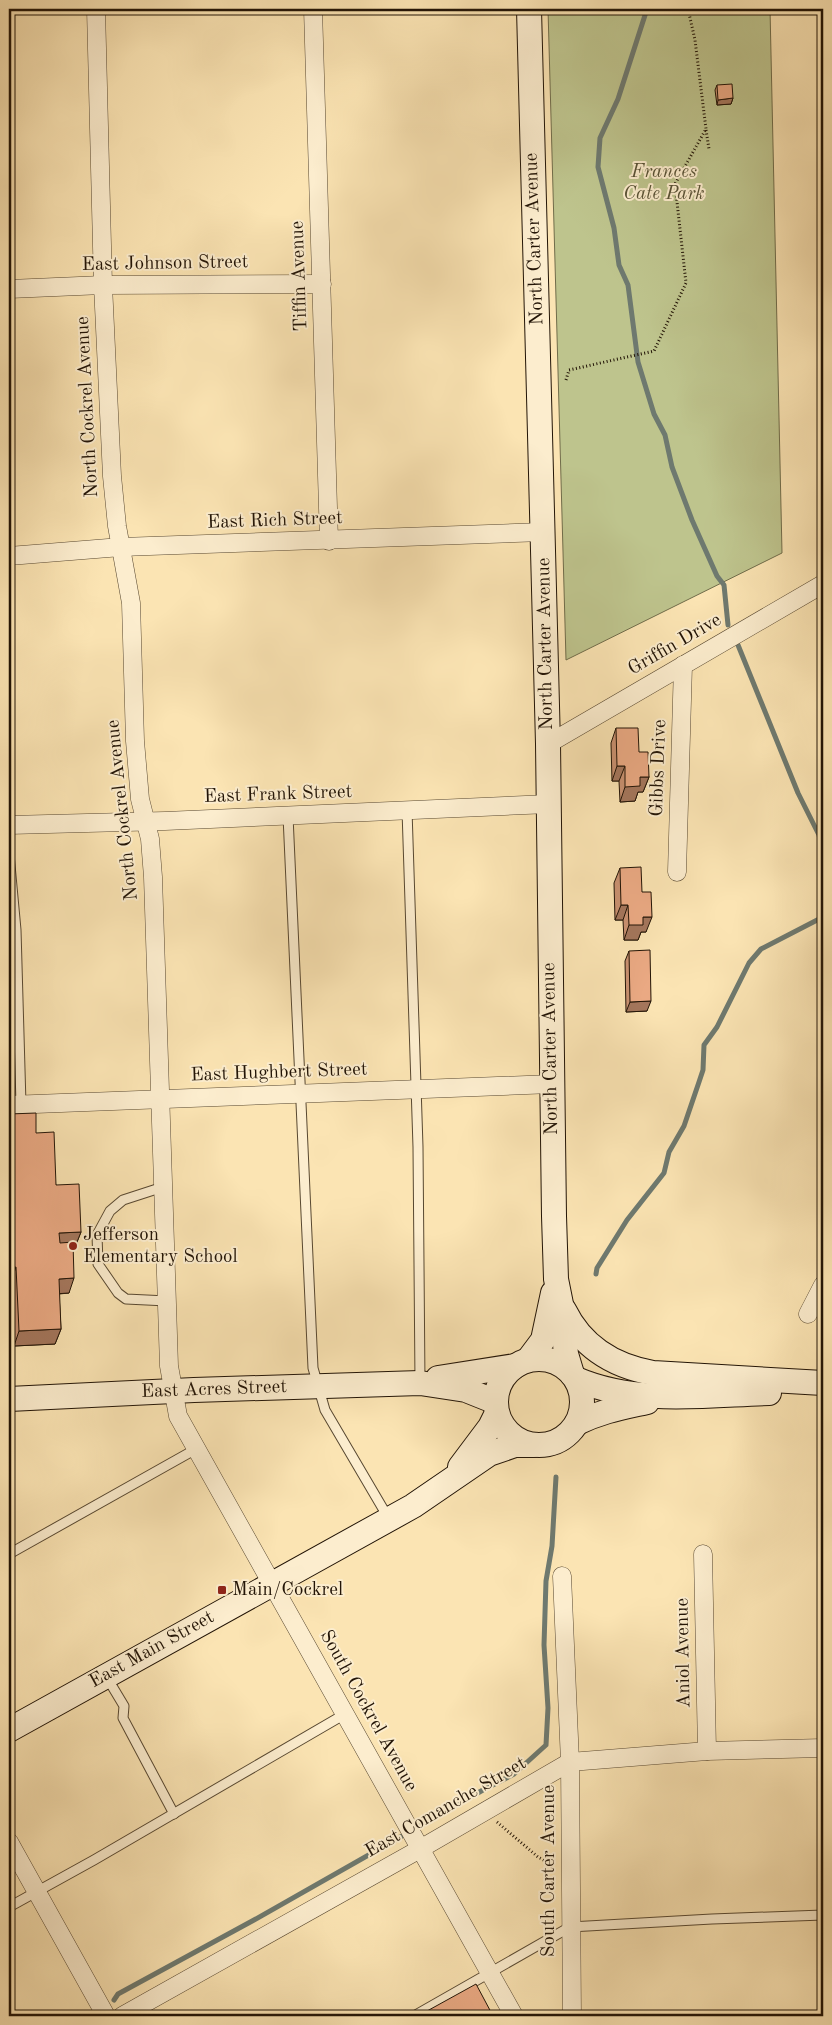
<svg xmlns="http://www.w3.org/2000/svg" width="832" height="2025" font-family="'Old Standard TT',serif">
  <rect width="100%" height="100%" fill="#fbe4b3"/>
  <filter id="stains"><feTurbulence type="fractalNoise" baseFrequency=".004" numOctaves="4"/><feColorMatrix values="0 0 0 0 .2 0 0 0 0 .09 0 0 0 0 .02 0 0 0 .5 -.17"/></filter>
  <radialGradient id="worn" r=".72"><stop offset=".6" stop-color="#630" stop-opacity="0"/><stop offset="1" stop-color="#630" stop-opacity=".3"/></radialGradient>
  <path fill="#bec48d" stroke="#706c4a" d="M548 9H770L782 553 566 660Z"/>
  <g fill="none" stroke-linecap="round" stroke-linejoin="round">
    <g stroke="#6e796f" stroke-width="5">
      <path d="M647 9 618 99 600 138 598 167 614 228 619 265 628 285 638 362 654 414 665 435 672 467 692 520 717 576 724 585 728 625"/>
      <path d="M738 645 798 793 819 835 823 853"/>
      <path d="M596 1274 597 1268 627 1220 664 1173 669 1152 684 1126 699 1082 703 1070 704 1045 717 1027 749 963 761 949 823 917"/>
      <path d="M114 2000 118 1994 254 1920 483 1790 514 1774 546 1745 548 1708 544 1645 546 1581 552 1546 556 1477"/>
    </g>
    <g stroke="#584831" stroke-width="11">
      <g id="lane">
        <path d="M407 810 418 1147 420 1382"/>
        <path d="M288 816 313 1368 325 1410 389 1519"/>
        <path d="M9 854 16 930 21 1104"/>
        <path d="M163 1187 123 1200 110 1211 97 1235 98 1264 118 1293 126 1299 167 1301"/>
        <path d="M9 1554 196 1449"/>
        <path d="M106 1676 124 1706 123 1718 174 1814"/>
        <path d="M9 1907 94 1860 345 1714"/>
        <path d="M414 2016 570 1927 712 1919 823 1915"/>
      </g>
    </g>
    <g stroke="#584831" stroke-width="19">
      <g id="street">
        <path d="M96 9 103 285 112 476 117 526 131 603 135 741 140 799 150 839 153 877 169 1366 178 1416 514 2016"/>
        <path d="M313 9 329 541"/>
        <path d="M9 289 103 285 322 284"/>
        <path d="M9 556 121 547 543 532"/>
        <path d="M548 744 823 584"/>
        <path d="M9 825 165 821 549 804"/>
        <path d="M677 872 683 665"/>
        <path d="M9 1105 552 1084"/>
        <path d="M808 1314 823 1285"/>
        <path d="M703 1554 707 1751"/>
        <path d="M562 1576 570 1762 572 2016"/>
        <path d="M9 1842 106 2016"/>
        <path d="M122 2016 420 1849 570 1762 707 1751 823 1748"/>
      </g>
    </g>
    <g stroke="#221406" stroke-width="26">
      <g id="secondary">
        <path d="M529 9 548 744 554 1216 556 1279 561 1304 566 1354 572 1374"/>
        <path d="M564 1310C582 1347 613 1366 653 1373L823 1383"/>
        <circle cx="539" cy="1402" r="43"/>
        <path d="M528 1360 543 1340 553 1293"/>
        <path d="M438 1378 515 1366"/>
        <path d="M576 1379C636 1405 705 1395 769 1393"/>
        <path d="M9 1399 194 1390 420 1383 466 1390 496 1402"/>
        <path d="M577 1423C602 1411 620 1408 647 1402"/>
        <path d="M460 1467 490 1427 497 1413"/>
        <path d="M9 1730 413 1506 489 1454 515 1445H534"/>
      </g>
    </g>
    <g stroke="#221406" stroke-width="3" stroke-dasharray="1 2.5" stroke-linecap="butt">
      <path d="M706 130 709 149"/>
      <path d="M566 380 569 370 654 351 686 283 675 184 706 129 695 40 688 9"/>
      <path d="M497 1822 538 1857 555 1866"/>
    </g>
    <use href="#lane" stroke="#fcedce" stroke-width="9"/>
    <use href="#street" stroke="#fcedce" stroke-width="18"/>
    <use href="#secondary" stroke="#fcedce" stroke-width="24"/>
  </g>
  <g fill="#c99171" stroke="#221406">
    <path d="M717 85 733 98 731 104 717 105 715 90Z"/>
    <path d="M616 728 639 752 649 777 643 792H638L635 801 620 802 619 781H612L611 743Z"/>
    <path d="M620 868 642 892 646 932H641L638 940H624L623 920H615L614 883Z"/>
    <path d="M629 951 647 1011 626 1012 625 961Z"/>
    <path d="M36 1133 56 1185 81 1232 75 1247H73L69 1293 59 1294 61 1329 55 1344 14 1346 11 1282Z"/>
  </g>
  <g fill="#a4765c" stroke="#221406">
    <path d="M733 98 731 104 717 105 718 100Z"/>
    <path d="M617 766H625L619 781H612Z"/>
    <path d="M640 777H649L643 792H638L635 801 620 802 625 787Z"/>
    <path d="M621 905H628L623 920H615Z"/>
    <path d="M643 917H652L646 932H641L638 940H624L629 925Z"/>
    <path d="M651 1001 647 1011 626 1012 630 1002Z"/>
    <path d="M81 1232 75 1247 54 1248 59 1233Z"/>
    <path d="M16 1267 11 1282H9V1268Z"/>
    <path d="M74 1278 69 1293 53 1294 59 1279Z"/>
    <path d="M61 1329 55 1344 14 1346 19 1331Z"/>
  </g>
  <g fill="#eaa983" stroke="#221406">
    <path d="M732 84 733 98 718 100 717 85Z"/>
    <path d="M616 728H638L639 752H648L649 777H640V786L625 787V766H617Z"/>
    <path d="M641 867 642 892H651L652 917H643V925H629L628 905H621L620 868Z"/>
    <path d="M650 950 651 1001 630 1002 629 951Z"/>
    <path d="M36 1113V1133L54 1132 56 1185 79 1184 81 1232 59 1233 60 1243 73 1242 74 1278 59 1279 61 1329 19 1331 16 1267 9 1268V1114Z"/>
    <path d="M476 1984 492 2014 488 2016H418Z"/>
  </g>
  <g fill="#8f2418" stroke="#fcedce" stroke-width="2">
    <circle cx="73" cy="1246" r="5"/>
    <rect x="217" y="1585" width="10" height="10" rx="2.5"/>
  </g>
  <g text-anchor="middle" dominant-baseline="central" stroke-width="4" stroke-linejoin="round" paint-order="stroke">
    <g font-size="19" font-style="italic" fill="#595235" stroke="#fcedce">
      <text x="664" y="172">Frances<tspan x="664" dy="22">Cate Park</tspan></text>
    </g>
    <g font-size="19" fill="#221406" stroke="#fcedce">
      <text transform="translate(535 239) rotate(-92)">North Carter Avenue</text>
      <text transform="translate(165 264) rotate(-1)">East Johnson Street</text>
      <text transform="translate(300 276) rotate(-92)">Tiffin Avenue</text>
      <text transform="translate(88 407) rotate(-93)">North Cockrel Avenue</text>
      <text transform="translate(275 521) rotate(-2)">East Rich Street</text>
      <text transform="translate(546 644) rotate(-91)">North Carter Avenue</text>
      <text transform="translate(675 645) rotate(-30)">Griffin Drive</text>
      <text transform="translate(659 768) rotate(-88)">Gibbs Drive</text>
      <text transform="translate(278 795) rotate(-2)">East Frank Street</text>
      <text transform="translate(123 810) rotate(-96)">North Cockrel Avenue</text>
      <text transform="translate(551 1049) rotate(-91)">North Carter Avenue</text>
      <text transform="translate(279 1073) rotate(-2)">East Hughbert Street</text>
      <text transform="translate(214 1390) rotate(-2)">East Acres Street</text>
      <text transform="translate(152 1650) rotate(-29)">East Main Street</text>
      <text transform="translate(684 1653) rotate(-91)">Aniol Avenue</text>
      <text transform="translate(368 1711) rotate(61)">South Cockrel Avenue</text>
      <text transform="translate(446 1808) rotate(-30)">East Comanche Street</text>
      <text transform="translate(549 1871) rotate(-90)">South Carter Avenue</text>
    </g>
    <g font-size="19" fill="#221406" stroke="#fcedce" text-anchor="start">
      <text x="83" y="1235">Jefferson<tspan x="83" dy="22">Elementary School</tspan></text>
      <text x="232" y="1590">Main/Cockrel</text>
    </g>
  </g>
  <rect width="832" height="2025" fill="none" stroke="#fbe4b3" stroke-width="30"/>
  <rect x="10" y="10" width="812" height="2005" fill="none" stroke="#221406" stroke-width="2.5"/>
  <rect x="15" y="15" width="802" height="1995" fill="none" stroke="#221406"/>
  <rect width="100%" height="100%" filter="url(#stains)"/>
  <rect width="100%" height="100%" fill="url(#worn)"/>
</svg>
